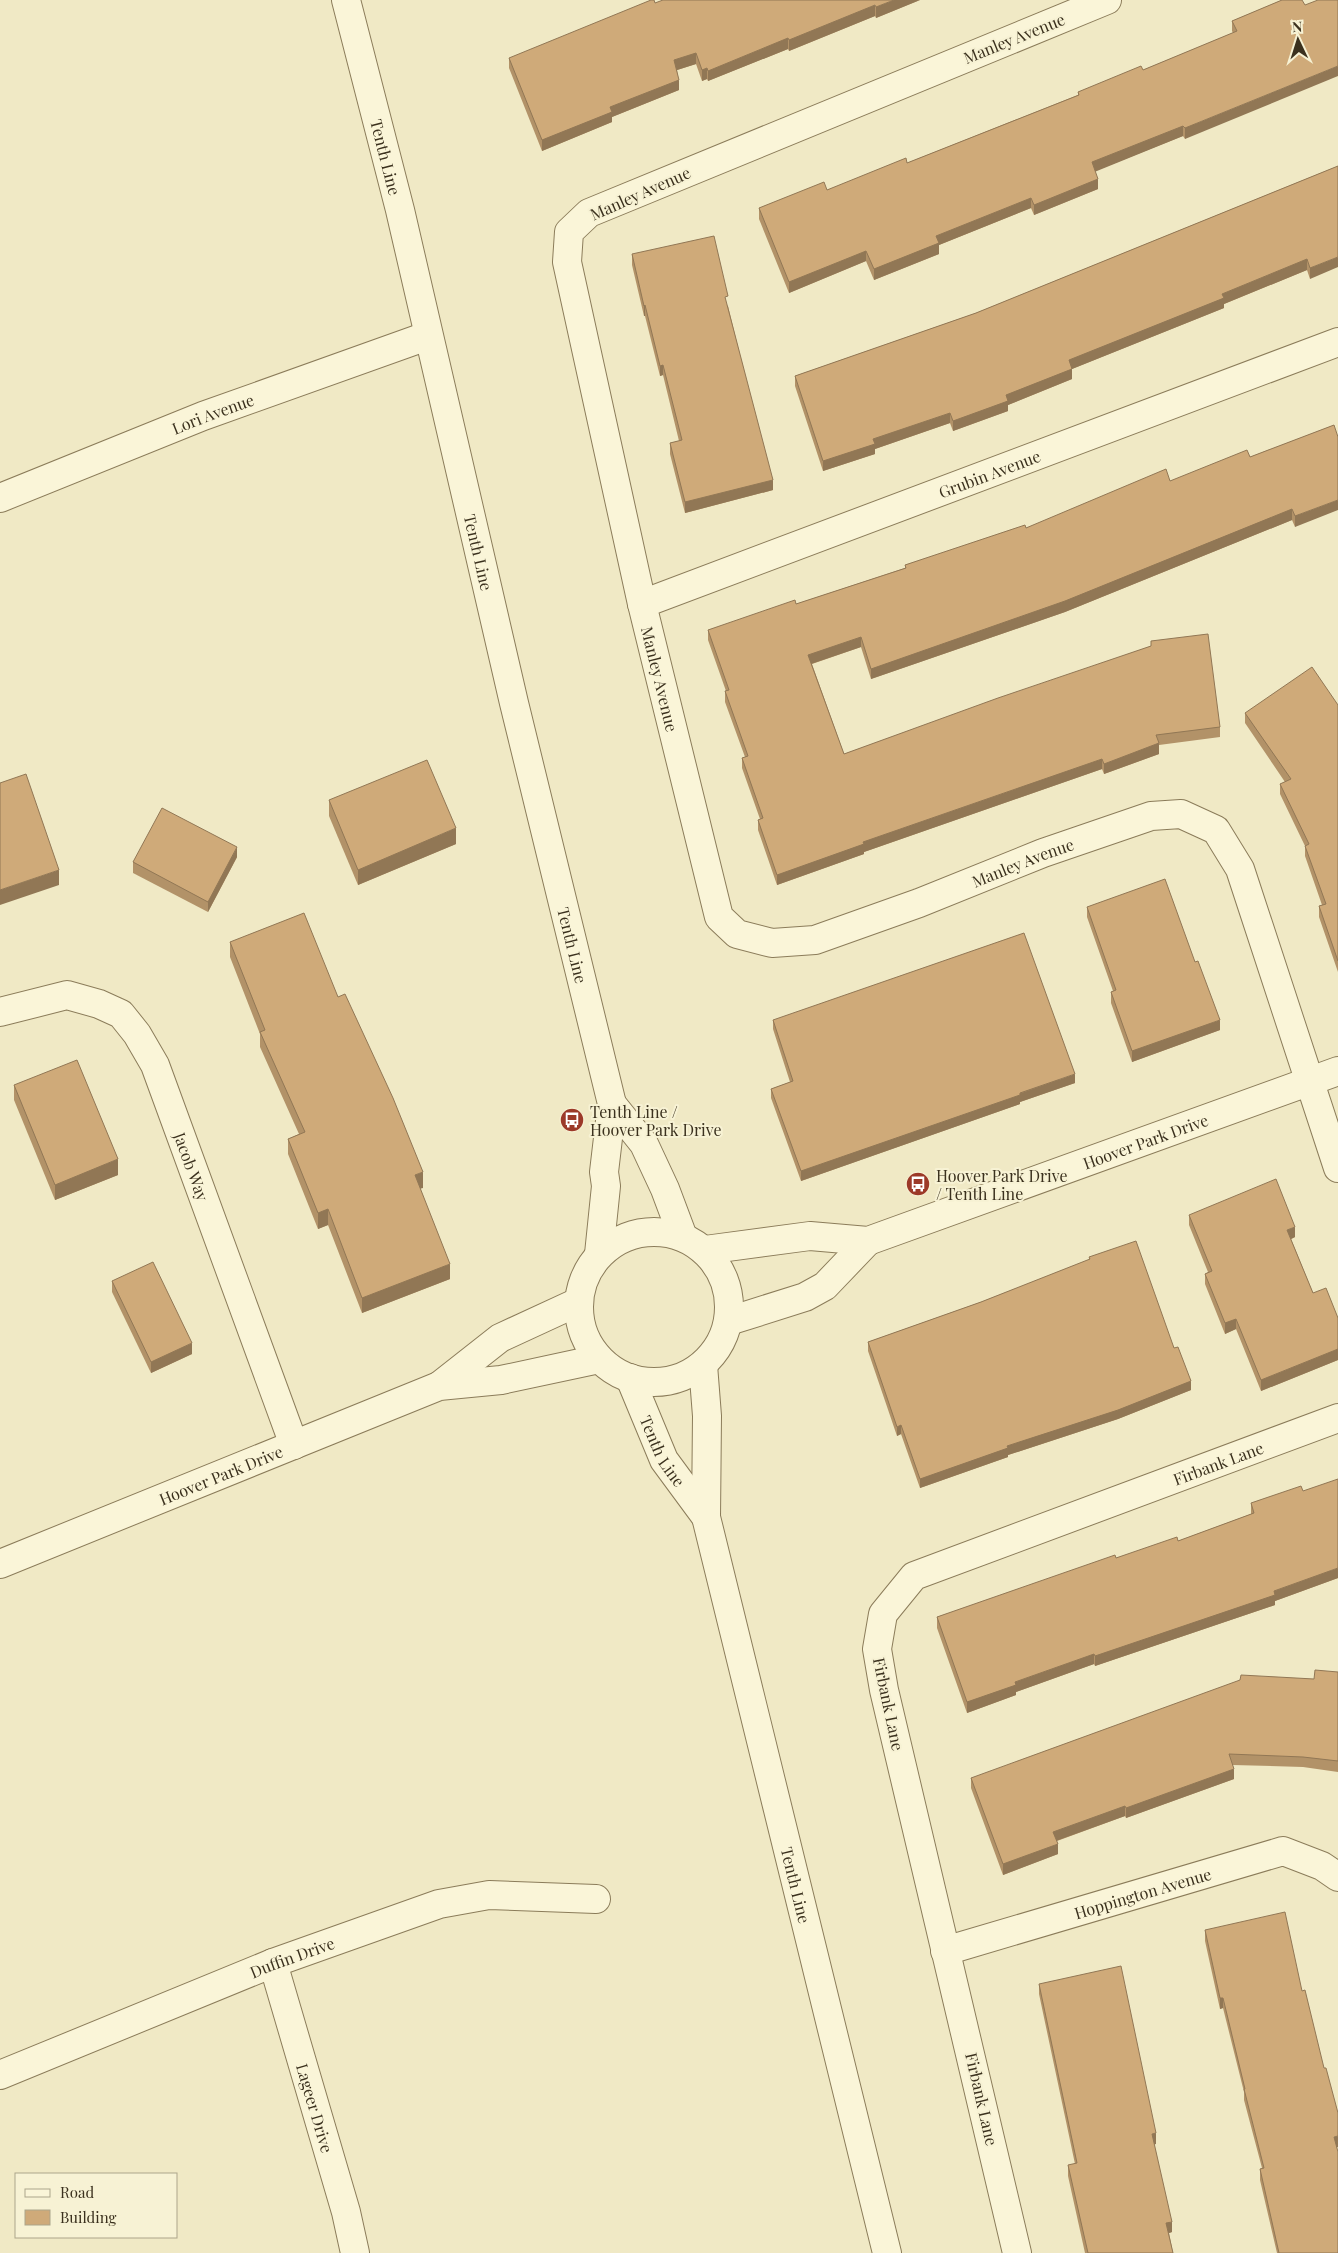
<svg xmlns="http://www.w3.org/2000/svg" width="1338" height="2253" font-family="'Playfair Display',serif">
  <rect width="100%" height="100%" fill="#f0e9c5"/>
  <g fill="none" stroke-linecap="round" stroke-linejoin="round">
    <g stroke="#8b7c5a" stroke-width="30">
      <g id="minor">
        <path id="s1" d="M1107 0 589 213 569 232 567 262 642 604 719 917 737 934 772 943 815 940 919 903 1043 853 1151 816 1181 814 1216 830 1240 869 1338 1168"/>
        <path id="s2" d="M0 498 203 416 427 336"/>
        <path id="s3" d="M642 604 1338 342"/>
        <path id="s4" d="M0 1012 67 995 99 1004 121 1014 137 1034 155 1065 294 1445"/>
        <path id="s5" d="M945 1951 1283 1851 1322 1866 1338 1877"/>
        <path id="s6" d="M273 1963 346 2212 355 2253"/>
        <path id="s7" d="M0 2075 273 1963 439 1904 489 1895 596 1899"/>
        <path id="s8" d="M1017 2253 884 1690 877 1649 883 1614 914 1576 1338 1418"/>
      </g>
    </g>
    <g stroke="#8b7c5a" stroke-width="30">
      <g id="tertiary">
        <path id="s9" d="M346 0 400 210 514 703 612 1104 604 1172 606 1186 599 1254"/>
        <path d="M612 1104 644 1144 665 1189 683 1237"/>
        <circle cx="654" cy="1307" r="75"/>
        <path id="s10" d="M705 1250 810 1236 868 1241 1338 1071"/>
        <path d="M729 1321 805 1297 825 1286 868 1241"/>
        <path id="s11" d="M703 1365 707 1416 706 1517 887 2253"/>
        <path id="s12" d="M630 1378 664 1460 706 1517"/>
        <path d="M439 1386 500 1338 578 1302"/>
        <path id="s13" d="M0 1564 439 1386 501 1380 599 1359"/>
      </g>
    </g>
    <use href="#minor" stroke="#faf5d8" stroke-width="28"/>
    <use href="#tertiary" stroke="#faf5d8" stroke-width="28"/>
  </g>
  <g fill="#b29268">
    <path d="M920 0 876 18 875 16 789 51 788 49 708 81 707 79 702 81 696 64 677 70 679 90 612 117V122L542 151 509 68V58Z"/>
    <path d="M1282 0 1185 139 1183 136 1095 171 1098 189 1034 215 1031 208 939 245V254L874 280 866 261 789 293 759 219V208L827 190 907 163 1078 95V92L1143 70 1233 33 1232 31V21Z"/>
    <path d="M1338 166 1310 279 1307 270 1224 304V308L1072 369V379L1008 405V411L953 431 950 423 875 449V454L823 471 795 386V376L976 313Z"/>
    <path d="M632 254 728 306 773 490 685 513 670 454V443L679 441 663 375 660 376 645 316H644L632 265Z"/>
    <path d="M1334 425 1295 527 1292 520 1065 612 871 679 861 647 812 664 844 754 1151 646V641L1220 727V737L1159 745V754L1104 774 1102 769 864 852V854L777 885 758 830V820L760 819 742 768V758L745 757 725 702V691H726L708 640V630L796 604 905 568V565L1026 528 1170 481 1250 457Z"/>
    <path d="M1338 705V972L1319 917V906L1322 905 1305 856V846L1280 794V784L1285 782 1245 723V713Z"/>
    <path d="M329 800 456 844 358 885 329 816Z"/>
    <path d="M237 857 208 912 133 873V862Z"/>
    <path d="M1087 907 1220 1030 1132 1062 1111 1003V992L1113 991 1087 917Z"/>
    <path d="M230 942 338 997 423 1188H420L450 1279 362 1313 328 1225 318 1229 288 1154V1139L299 1134 260 1047V1034L230 957Z"/>
    <path d="M773 1020 1075 1083 1020 1102V1104L801 1181 771 1098V1089L790 1082 773 1029Z"/>
    <path d="M14 1085 118 1175 55 1200 14 1100Z"/>
    <path d="M1189 1215 1295 1237 1291 1239 1313 1293 1338 1318V1360L1261 1391 1236 1329 1225 1334 1205 1284V1274L1208 1272 1189 1225Z"/>
    <path d="M1089 1257 1174 1348 1191 1390 1118 1419 1008 1455V1457L920 1488 901 1434 897 1436 868 1351V1342L981 1302 1089 1260Z"/>
    <path d="M112 1281 192 1354 151 1373 112 1292Z"/>
    <path d="M1251 1503 1338 1578 1275 1601V1605L1095 1666 1094 1664 1016 1692V1695L967 1713 937 1628V1617L1116 1558 1178 1541 1251 1514Z"/>
    <path d="M1338 1672V1772L1303 1767 1233 1765 1234 1779 1126 1818 1125 1816 1057 1841 1058 1854 1003 1875 971 1788V1778L1314 1679Z"/>
    <path d="M1205 1930 1337 2147 1338 2253H1277L1260 2180V2169L1262 2168 1244 2100V2092L1223 2008 1220 2009 1205 1941Z"/>
    <path d="M1039 1984 1156 2144H1154L1172 2232 1169 2233 1173 2253H1085L1068 2176V2165L1075 2164 1039 1994Z"/>
  </g>
  <g fill="#917755">
    <path d="M894 0H920L876 18V7Z"/>
    <path d="M875 5V16L789 51V40Z"/>
    <path d="M788 38V49L708 81V71Z"/>
    <path d="M696 53V64L674 71V60Z"/>
    <path d="M1338 66V76L1185 139V128Z"/>
    <path d="M707 68V79L702 81V70Z"/>
    <path d="M679 80V90L612 117V122L542 151V140L610 107Z"/>
    <path d="M1183 126V136L1092 173V162Z"/>
    <path d="M1098 179V189L1034 215V205Z"/>
    <path d="M1031 198V208L939 245V254L874 280V269L936 236Z"/>
    <path d="M866 251V261L789 293V282Z"/>
    <path d="M1338 257V267L1310 279V268Z"/>
    <path d="M1307 259V270L1224 304V308L1072 369V379L1008 405V411L953 431V421L1069 360 1222 294Z"/>
    <path d="M645 305V316H644V306Z"/>
    <path d="M663 365V375L660 376V366Z"/>
    <path d="M950 413V423L875 449V454L823 471V461L873 439Z"/>
    <path d="M773 480V490L685 513V502Z"/>
    <path d="M1338 500V510L1295 527V516Z"/>
    <path d="M1292 509V520L1065 612 871 679V669Z"/>
    <path d="M861 637V647L808 665V655Z"/>
    <path d="M1159 743V754L1104 774V764Z"/>
    <path d="M1102 759V769L864 852V854L777 885V875L863 842Z"/>
    <path d="M456 828V844L358 885V870Z"/>
    <path d="M237 847V857L208 912V902Z"/>
    <path d="M59 870V885L0 905V890Z"/>
    <path d="M1220 1020V1030L1132 1062V1051Z"/>
    <path d="M1075 1074V1083L1020 1102V1104L801 1181V1171Z"/>
    <path d="M118 1159V1175L55 1200V1185Z"/>
    <path d="M423 1172V1188L415 1190V1175Z"/>
    <path d="M328 1209V1225L318 1229V1213Z"/>
    <path d="M1295 1227V1237L1287 1241V1230Z"/>
    <path d="M450 1264V1279L362 1313V1298Z"/>
    <path d="M1236 1319V1329L1225 1334V1323Z"/>
    <path d="M192 1343V1354L151 1373V1362Z"/>
    <path d="M1338 1349V1360L1261 1391V1380Z"/>
    <path d="M1191 1381V1390L1118 1419 1008 1455V1457L920 1488V1479L1007 1446Z"/>
    <path d="M901 1425V1434L897 1436V1427Z"/>
    <path d="M1338 1568V1578L1275 1601V1605L1095 1666V1656Z"/>
    <path d="M1094 1654V1664L1016 1692V1695L967 1713V1702L1015 1682Z"/>
    <path d="M1234 1769V1779L1126 1818V1808Z"/>
    <path d="M1125 1806V1816L1053 1842V1832Z"/>
    <path d="M1058 1844V1854L1003 1875V1864Z"/>
    <path d="M1220 1998H1223V2008L1220 2009Z"/>
    <path d="M1156 2133V2144L1152 2145V2134Z"/>
    <path d="M1338 2136V2147L1334 2148V2137Z"/>
    <path d="M1172 2222V2232L1166 2234V2223Z"/>
  </g>
  <g fill="#cfaa79" stroke="#917755">
    <path d="M651 0H654L655 3 663 0H894L876 7 875 5 789 40 788 38 708 71 707 68 702 70 696 53 674 60 679 80 610 107 612 112 542 140 509 58Z"/>
    <path d="M1282 0H1302L1305 5 1318 0H1338V66L1185 128 1183 126 1092 162 1098 179 1034 205 1031 198 936 236 939 243 874 269 866 251 789 282 759 208 824 182 827 190 906 158 907 163 1079 95 1078 92 1141 66 1143 70 1237 31 1232 21Z"/>
    <path d="M1338 166V257L1310 268 1307 259 1222 294 1224 298 1069 360 1072 369 1006 395 1008 401 953 421 950 413 873 439 875 444 823 461 795 376 976 313Z"/>
    <path d="M714 236 728 296 725 297 773 480 685 502 670 443 682 440 663 365 660 366 645 305 644 306 632 254Z"/>
    <path d="M1334 425 1338 437V500L1295 516 1292 509 1065 601 871 669 861 637 808 655 844 754 998 698 1151 646V641L1208 634 1220 727 1156 735 1159 743 1104 764 1102 759 863 842 864 844 777 875 758 820 763 818 742 758 748 756 725 691 729 690 708 630 795 600 796 604 906 568 905 565 1025 525 1026 528 1166 469 1170 481 1247 450 1250 457Z"/>
    <path d="M1312 667 1338 705V961L1319 906 1326 904 1305 846 1309 844 1280 784 1291 779 1245 713Z"/>
    <path d="M427 760 456 828 358 870 329 800Z"/>
    <path d="M26 774 59 870 0 890V783Z"/>
    <path d="M162 808 237 847 208 902 133 862Z"/>
    <path d="M1165 879 1195 962 1198 961 1220 1020 1132 1051 1111 992 1116 990 1087 907Z"/>
    <path d="M304 913 338 997 345 994 393 1098 423 1172 415 1175 450 1264 362 1298 328 1209 318 1213 288 1139 305 1132 260 1032 265 1030 230 942Z"/>
    <path d="M1024 933 1075 1074 1020 1093V1095L801 1171 771 1089 793 1081 773 1020Z"/>
    <path d="M77 1060 118 1159 55 1185 14 1085Z"/>
    <path d="M1276 1179 1295 1227 1287 1230 1313 1293 1326 1288 1338 1318V1349L1261 1380 1236 1319 1225 1323 1205 1274 1212 1271 1189 1215Z"/>
    <path d="M1136 1241 1174 1348 1178 1347 1191 1381 1118 1410 1007 1446 1008 1448 920 1479 901 1425 897 1427 868 1342 981 1302 1090 1259 1089 1257Z"/>
    <path d="M153 1262 192 1343 151 1362 112 1281Z"/>
    <path d="M1338 1479V1568L1274 1591 1275 1595 1095 1656 1094 1654 1015 1682 1016 1685 967 1702 937 1617 1115 1555 1116 1558 1177 1537 1178 1541 1254 1513 1251 1503 1301 1486 1303 1491Z"/>
    <path d="M1315 1670 1338 1672V1761L1303 1757 1229 1754 1234 1769 1126 1808 1125 1806 1053 1832 1058 1844 1003 1864 971 1778 1240 1680 1241 1675 1314 1679Z"/>
    <path d="M1285 1912 1302 1991 1305 1990 1324 2068H1326L1338 2113V2136L1334 2137 1338 2152V2253H1279L1260 2169 1264 2168 1244 2089H1245L1223 1998H1220L1205 1930Z"/>
    <path d="M1121 1966 1156 2133 1152 2134 1172 2222 1166 2223 1173 2253H1088L1068 2165 1077 2163 1039 1984Z"/>
  </g>
  <defs>
    <g id="bus-disc" transform="scale(1.25)"><circle r="9.5" fill="#9c3928" stroke="#f7f2d4"/><path d="M-5-6H5V4H4V6H2V4H-2V6H-4V4H-5ZM-3.5-4V0h7V-4ZM-3.5 1.2v1.5H-2V1.2ZM2 1.2v1.5H3.5V1.2Z" fill="#fff"/></g>
  </defs>
  <g fill-rule="evenodd">
    <use href="#bus-disc" x="572" y="1120"/>
    <use href="#bus-disc" x="918" y="1184"/>
  </g>
  <g text-anchor="middle" dominant-baseline="central" stroke-width="4" stroke-linejoin="round" paint-order="stroke">
    <g font-size="16" fill="#3b311e" stroke="#f7f2d4">
      <text transform="translate(1014 38) rotate(-22)">Manley Avenue</text>
      <text stroke="none"><textPath href="#s9" startOffset="162">Tenth Line</textPath></text>
      <text transform="translate(640 193) rotate(-24)">Manley Avenue</text>
      <text stroke="none"><textPath href="#s2" startOffset="229">Lori Avenue</textPath></text>
      <text stroke="none"><textPath href="#s3" startOffset="371">Grubin Avenue</textPath></text>
      <text stroke="none"><textPath href="#s9" startOffset="568">Tenth Line</textPath></text>
      <text stroke="none"><textPath href="#s1" startOffset="1045">Manley Avenue</textPath></text>
      <text stroke="none"><textPath href="#s1" startOffset="1616">Manley Avenue</textPath></text>
      <text stroke="none"><textPath href="#s9" startOffset="972">Tenth Line</textPath></text>
      <text stroke="none"><textPath href="#s10" startOffset="459">Hoover Park Drive</textPath></text>
      <text stroke="none"><textPath href="#s4" startOffset="296">Jacob Way</textPath></text>
      <text stroke="none"><textPath href="#s12" startOffset="80">Tenth Line</textPath></text>
      <text stroke="none"><textPath href="#s8" startOffset="1029">Firbank Lane</textPath></text>
      <text stroke="none"><textPath href="#s13" startOffset="238">Hoover Park Drive</textPath></text>
      <text transform="translate(889 1704) rotate(78)">Firbank Lane</text>
      <text stroke="none"><textPath href="#s11" startOffset="531">Tenth Line</textPath></text>
      <text stroke="none"><textPath href="#s5" startOffset="206">Hoppington Avenue</textPath></text>
      <text stroke="none"><textPath href="#s7" startOffset="315">Duffin Drive</textPath></text>
      <text transform="translate(982 2099) rotate(77)">Firbank Lane</text>
      <text stroke="none"><textPath href="#s6" startOffset="151">Lageer Drive</textPath></text>
    </g>
    <g font-size="16" fill="#3b311e" stroke="#f7f2d4" text-anchor="start">
      <text x="590" y="1111">Tenth Line /<tspan x="590" dy="18">Hoover Park Drive</tspan></text>
      <text x="936" y="1175">Hoover Park Drive<tspan x="936" dy="18">/ Tenth Line</tspan></text>
    </g>
  </g>
  <rect x="15" y="2173" width="162" height="65" fill="#f7f2d4" stroke="#aca58b"/>
  <rect x="25" y="2189" width="25" height="8" fill="#faf5d8" stroke="#aca58b"/>
  <text x="60" y="2198" font-size="15" fill="#3b311e">Road</text>
  <rect x="25" y="2210" width="25" height="15" fill="#cfaa79" stroke="#aca58b"/>
  <text x="60" y="2223" font-size="15" fill="#3b311e">Building</text>
  <g transform="translate(1298 40) rotate(356)" stroke="#f7f2d4" stroke-width="4" paint-order="stroke">
  <path d="M0-4L9 19L0 12L-9 19Z" fill="#3b311e"/>
  <text y="-8" font-size="14" font-weight="bold" text-anchor="middle" fill="#3b311e">N</text>
  </g>
</svg>
